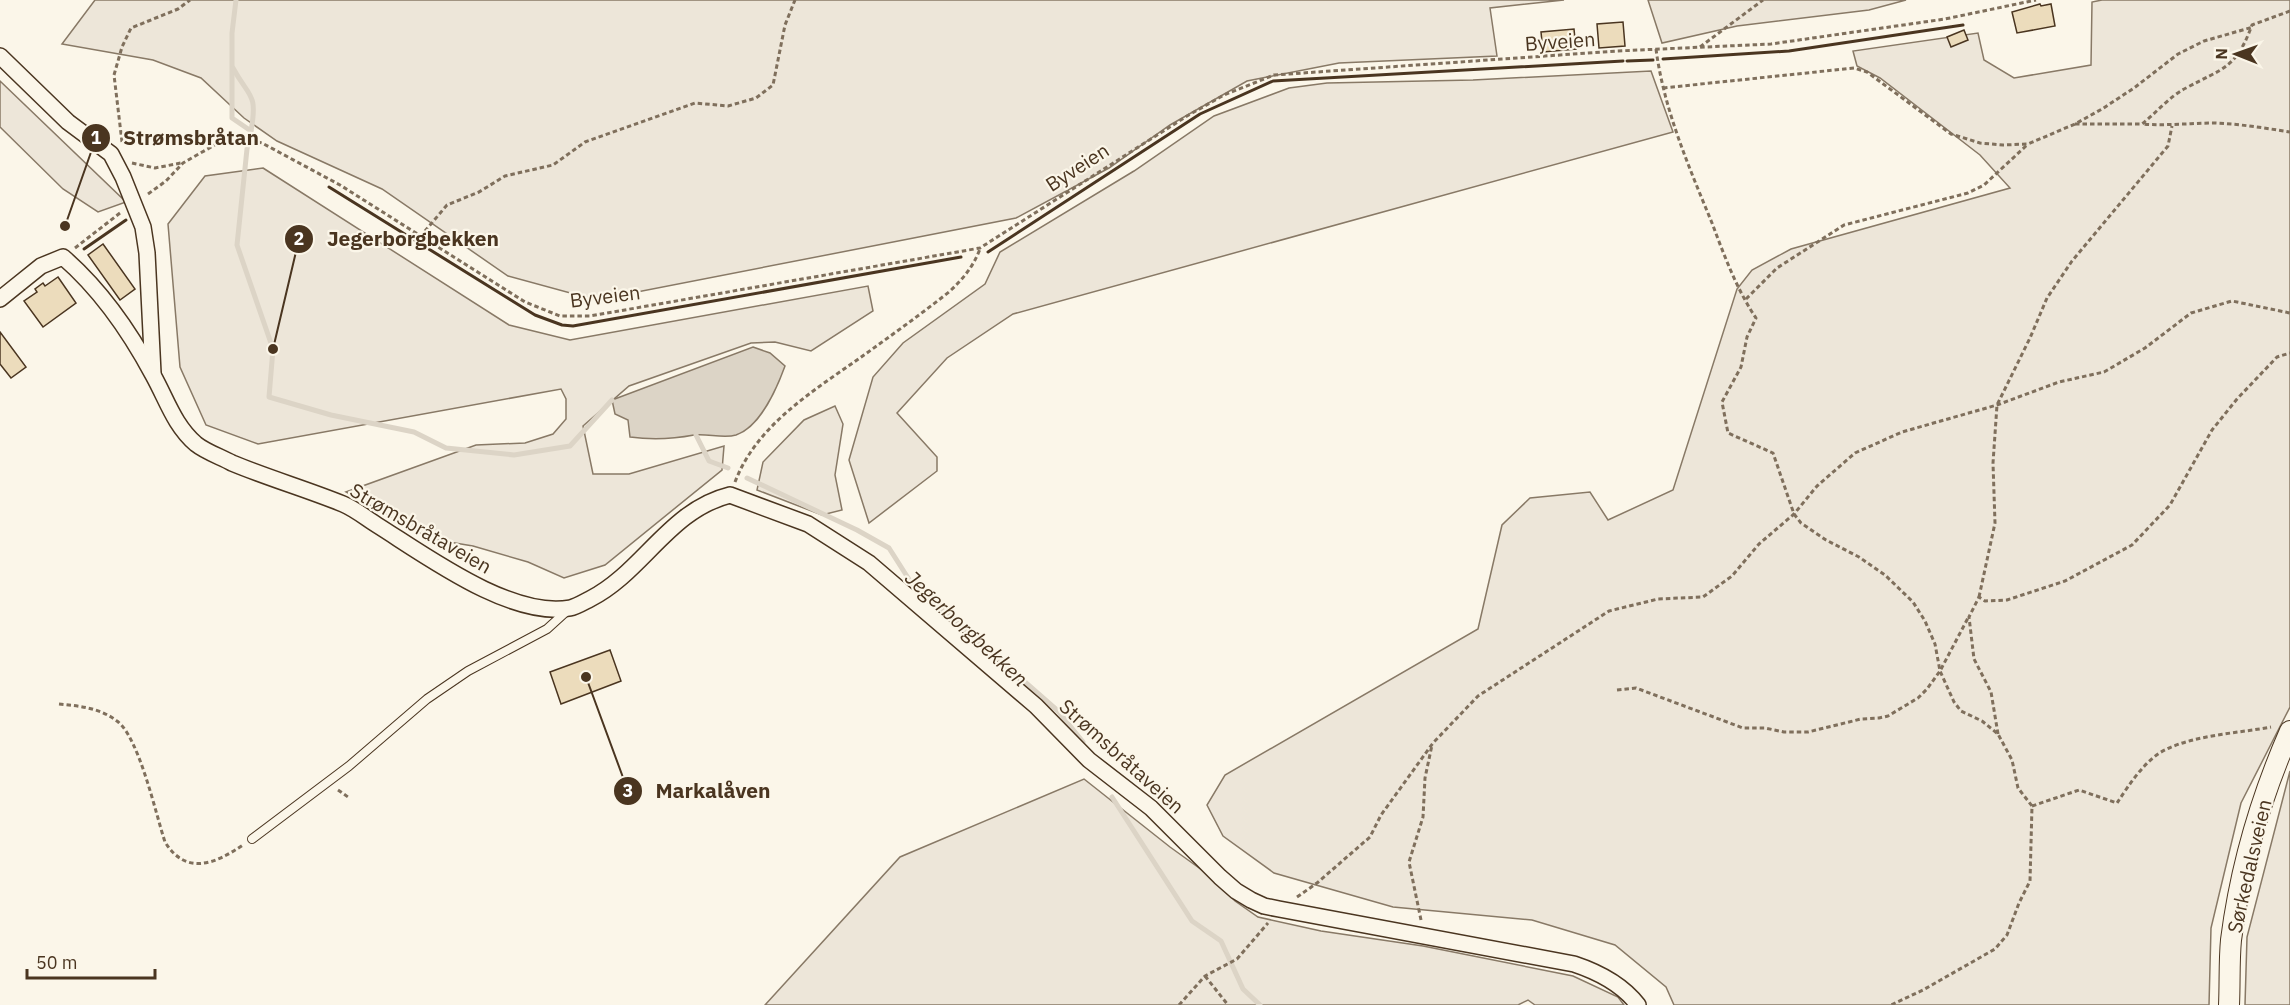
<svg xmlns="http://www.w3.org/2000/svg" width="2290" height="1005" font-family="'IBM Plex Sans',sans-serif">
  <rect width="100%" height="100%" fill="#fbf6e9"/>
  <g fill="#ede6d9" stroke="#887966" stroke-width="1.5">
    <path d="M95 0H1564L1490 8 1497 56 1339 63 1247 81 1170 125 1109 168 1016 218 596 300 508 276 382 189 277 141 244 118 201 78 153 60 62 44Z"/>
    <path d="M1648 0H1906L1869 10 1737 26 1662 43Z"/>
    <path d="M2102 0H2290V707L2241 803 2211 928 2209 1005H1674L1666 987 1615 945 1532 920 1393 907 1274 873 1223 836 1207 805 1225 775 1478 629 1502 525 1530 498 1590 492 1608 520 1673 490 1737 289 1752 270 1791 249 2010 188 1980 155 1880 78 1857 66 1853 51 1978 33 1984 60 2014 78 2091 65 2092 2Z"/>
    <path d="M1651 71 1673 132 1013 314 947 358 897 413 937 457V471L869 523 849 460 873 377 903 343 985 284 1000 252 1134 171 1214 116 1289 88 1327 83 1473 80Z"/>
    <path d="M0 81 126 202 98 212 63 189 0 127Z"/>
    <path d="M263 168 509 325 570 340 868 286 873 311 811 351 775 342 751 343 629 386 583 426 593 474H629L724 446 722 470 605 565 564 578 528 562 473 546 431 539 346 492 476 445 525 443 553 434 566 419V399L561 389 258 444 206 425 180 367 168 224 205 176Z"/>
    <path d="M835 406 843 424 835 475 842 510 822 515 757 490 763 462 804 420Z"/>
    <path d="M2290 771V1005H2245L2247 937Z"/>
    <path d="M1084 779 1170 847 1213 878 1235 901 1258 917 1321 931 1423 946 1573 976 1618 997 1624 1005H1535L1528 1000 1518 1005H765L900 857Z"/>
  </g>
  <path fill="#dcd4c6" stroke="#887966" stroke-width="1.5" d="M753 347 770 353 785 366C777 388 760 427 736 435 723 439 707 433 694 435 673 439 652 440 630 437L628 420 615 414 612 400Z"/>
  <g fill="none" stroke-linecap="round" stroke-linejoin="round">
    <g stroke="#dcd4c6" stroke-width="5">
      <path d="M236 0 232 33V118L251 131 247 149 237 245 273 349 269 397 331 415 414 432 446 448 514 455 570 446 612 400"/>
      <path d="M233 68C249 98 258 92 251 131"/>
      <path d="M696 435 709 461 728 468"/>
      <path d="M747 478 857 530 889 548 910 581 1058 711 1083 742"/>
      <path d="M1112 797 1192 921 1221 941 1243 989 1260 1005"/>
    </g>
  </g>
  <g fill="#ecdcbc" stroke="#4a3520" stroke-width="1.5">
    <path d="M2040 4 2041 6 2051 4 2055 26 2017 33 2012 12Z"/>
    <path d="M1623 22 1625 46 1599 48 1597 24Z"/>
    <path d="M1574 29 1576 49 1543 52 1541 32Z"/>
    <path d="M1964 30 1968 40 1951 47 1947 37Z"/>
    <path d="M103 244 135 289 120 300 88 255Z"/>
    <path d="M58 277 76 303 43 327 24 301 37 292 35 289 43 283 45 286Z"/>
    <path d="M0 332 26 367 11 378 0 364Z"/>
    <path d="M610 650 621 681 561 704 550 672Z"/>
  </g>
  <g fill="none" stroke-linecap="round" stroke-linejoin="round">
    <g stroke="#4a3520" stroke-width="10">
      <path id="service" d="M252 839 349 766 427 699 468 671 547 629 569 609"/>
    </g>
    <g stroke="#4a3520" stroke-width="18">
      <g id="minor">
        <path d="M0 56 68 122 111 154 123 177 143 227 147 253 153 373"/>
        <path d="M0 299 41 266 63 257C100 289 130 332 153 375 167 400 174 425 196 444 206 452 221 457 232 463 268 478 306 489 343 504 355 509 366 518 377 525 425 555 511 619 570 608 576 607 584 602 590 599 643 572 669 510 730 495L808 524 869 563 1036 706 1089 760 1151 808 1220 877 1236 891 1251 900 1264 906 1279 909 1574 964C1598 972 1622 984 1638 1005"/>
      </g>
    </g>
    <g stroke="#4a3520" stroke-width="22">
      <path id="tertiary" d="M2229 1005C2230 984 2229 961 2231 940 2240 869 2261 797 2290 731"/>
    </g>
    <g stroke="#7f6f5c" stroke-width="3" stroke-dasharray="4.5 3" stroke-linecap="butt">
      <path d="M2290 11 2252 25C2236 69 2223 68 2186 88 2170 96 2156 113 2142 124 2167 126 2190 123 2214 123 2240 124 2265 128 2290 132"/>
      <path d="M1700 47 1763 0"/>
      <path d="M1656 49C1664 110 1689 167 1712 223 1724 255 1737 290 1756 318L1747 337 1741 367 1722 402 1728 433 1773 453 1794 514 1801 523 1826 540 1859 557 1885 575 1913 602 1925 621 1935 644 1940 671 1954 702 1961 711 1982 721 1998 734 2012 760 2018 788 2032 806 2030 881 2019 903 2007 935 1995 949 1923 990 1891 1005"/>
      <path d="M1663 88 1854 68 1867 72 1951 134 1980 143 2003 145 2028 144 2075 124 2102 109 2134 88 2178 54 2204 41 2253 27"/>
      <path d="M2075 124H2142"/>
      <path d="M122 142 114 75 122 47 131 28 178 9 190 0"/>
      <path d="M132 163 155 168 181 163"/>
      <path d="M148 194 166 181 183 163 218 143 243 138 262 143 340 185 525 302 560 316H590L980 248 1187 116 1224 95 1274 75 1617 51 1771 44 1945 19 2036 0"/>
      <path d="M420 237 447 205 479 192 505 176 553 165 585 142 695 103 728 106 756 98 773 85 785 25 795 0"/>
      <path d="M75 248 120 213"/>
      <path d="M1746 299 1777 268 1844 225 1968 193 1984 185 2027 145"/>
      <path d="M735 482C757 424 815 390 864 355 892 335 921 314 949 292 963 279 973 267 980 249"/>
      <path d="M1979 597 1995 523 1993 463 1997 405 2030 338 2047 298 2072 261 2168 146 2172 126"/>
      <path d="M1617 690 1636 688 1743 728H1765L1784 732H1808L1861 719 1879 718 1888 716 1918 698 1927 689 1940 671 1968 618"/>
      <path d="M59 704C80 706 100 708 117 721 139 737 156 815 165 842 186 876 215 864 243 845"/>
      <path d="M1998 734 1991 692 1974 659 1969 617 1979 597 1985 601 2007 600 2065 581 2132 545 2170 505 2212 430 2237 399 2277 357 2290 353"/>
      <path d="M338 790 348 797"/>
      <path d="M2032 806 2079 790 2117 803C2129 785 2146 758 2167 749 2196 735 2239 733 2271 727"/>
      <path d="M1297 897 1317 883 1370 837 1381 815 1433 743 1478 696 1609 611 1658 599 1703 597 1732 576 1759 544 1794 514 1817 486 1855 453 1902 432 1997 405 2059 382 2104 372 2145 348 2191 313 2232 301 2290 313"/>
      <path d="M1421 920 1409 862 1423 817 1425 778 1432 745"/>
      <path d="M1205 976 1228 1005"/>
      <path d="M1179 1005 1205 976 1237 959 1268 923"/>
    </g>
    <use href="#service" stroke="#fbf6e9" stroke-width="8"/>
    <use href="#minor" stroke="#fbf6e9" stroke-width="15"/>
    <use href="#tertiary" stroke="#fbf6e9" stroke-width="20"/>
    <g stroke="#4a3520" stroke-width="3">
      <path d="M1663 59 1789 51 1963 25"/>
      <path d="M1627 61 1653 60"/>
      <path d="M329 187 535 315 562 325 573 326 961 257"/>
      <path d="M84 249 126 220"/>
      <path d="M988 252 1200 114 1273 81 1623 61"/>
    </g>
  </g>
  <g text-anchor="middle" dominant-baseline="central" stroke-width="4.5" stroke-linejoin="round" paint-order="stroke">
    <g font-size="20" fill="#4a3520" stroke="#fbf6e9">
      <text transform="translate(1560 41) rotate(-4)">Byveien</text>
      <text transform="translate(1077 167) rotate(-33)">Byveien</text>
      <text transform="translate(605 296) rotate(-7)">Byveien</text>
      <text transform="translate(421 528) rotate(30)">Strømsbråtaveien</text>
      <text transform="translate(1122 756) rotate(42)">Strømsbråtaveien</text>
      <text transform="translate(2249 866) rotate(-77)">Sørkedalsveien</text>
    </g>
    <g font-size="21" font-style="italic" fill="#4a3520" stroke="#fbf6e9">
      <text transform="translate(967 628) rotate(43)">Jegerborgbekken</text>
    </g>
  </g>
  <path fill="none" stroke="#4a3520" stroke-width="2" d="M65 226L96 138M273 349L299 239M586 677L628 791"/>
  <g fill="#4a3520" stroke="#fbf6e9" stroke-width="2">
    <circle cx="65" cy="226" r="6"/>
    <circle cx="273" cy="349" r="6"/>
    <circle cx="586" cy="677" r="6"/>
    <circle cx="96" cy="138" r="15"/>
    <circle cx="299" cy="239" r="15"/>
    <circle cx="628" cy="791" r="15"/>
  </g>
  <g font-size="18" text-anchor="middle" font-weight="bold" fill="#fff">
    <text x="96" y="144">1</text>
    <text x="299" y="245">2</text>
    <text x="628" y="797">3</text>
  </g>
  <g font-size="21" text-anchor="middle" font-weight="bold" fill="#4a3520" stroke="#fbf6e9" stroke-width="4.5" stroke-linejoin="round" paint-order="stroke">
    <text x="191" y="145">Strømsbråtan</text>
    <text x="413" y="246">Jegerborgbekken</text>
    <text x="713" y="798">Markalåven</text>
  </g>
  <g transform="translate(2236 54) rotate(271)" stroke="#fbf6e9" stroke-width="4.5" paint-order="stroke">
  <path d="M0-4.5L10 22L0 15L-10 22Z" fill="#4a3520"/>
  <text y="-9" font-size="16" font-weight="bold" text-anchor="middle" fill="#4a3520">N</text>
  </g>
  <path d="M27 969v9h128v-9" fill="none" stroke="#4a3520" stroke-width="3"/>
  <text x="36" y="969" font-size="18" fill="#4a3520" stroke="#fbf6e9" stroke-width="4.5" paint-order="stroke">50 m</text>
</svg>
